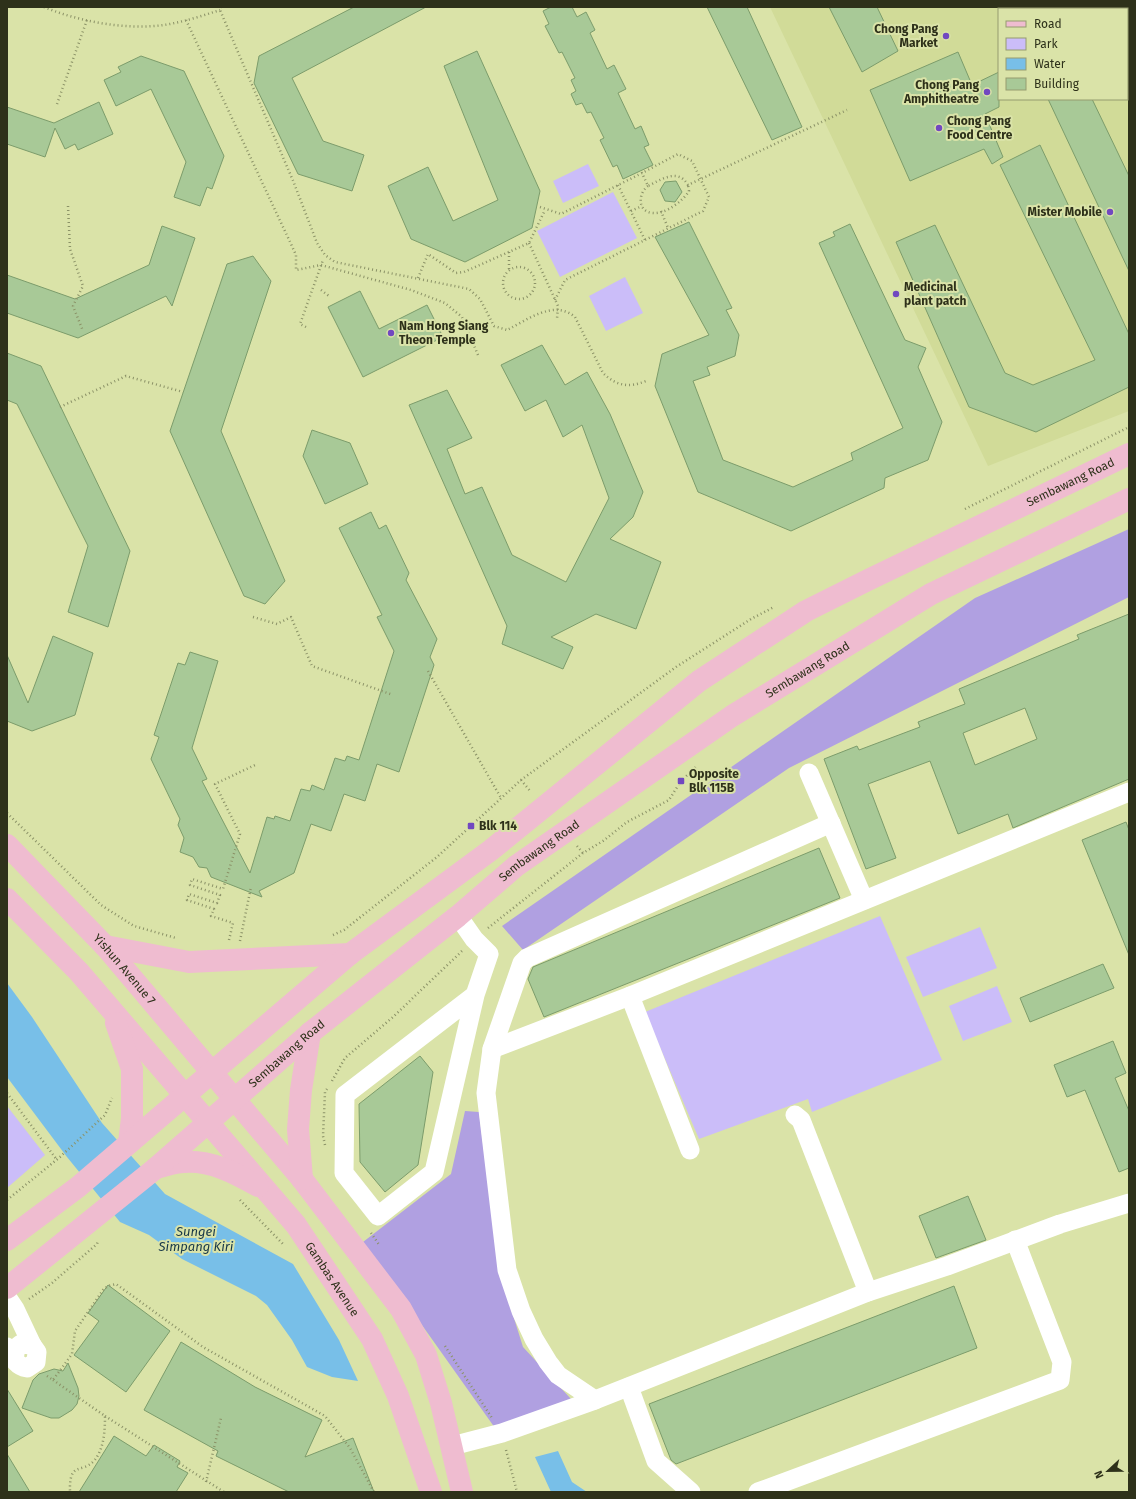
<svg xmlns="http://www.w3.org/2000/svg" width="1136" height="1499" font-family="'Fira Sans',sans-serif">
  <rect width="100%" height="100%" fill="#dae3a8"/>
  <path fill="#d1db98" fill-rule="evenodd" d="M770 7H1129V411L988 466ZM999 9H1127V99H999Z"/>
  <g fill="#cbbdf9">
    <path d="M588 164 599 186 563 203 553 181Z"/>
    <path d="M613 192 637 238 560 277 537 231Z"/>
    <path d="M625 277 643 313 606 331 589 296Z"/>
    <path d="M880 916 942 1060 812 1112 808 1099 699 1139 645 1012Z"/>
    <path d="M980 927 997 968 923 997 906 957Z"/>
    <path d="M997 986 1012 1022 963 1041 949 1006Z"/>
    <path d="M7 1106 45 1155 7 1188Z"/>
  </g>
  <g fill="#b0a0e1">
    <path d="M1129 529V597L789 768 523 950 502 926 975 598Z"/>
    <path d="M465 1111 479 1112 499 1270 523 1347 571 1399 495 1428 363 1242 451 1174Z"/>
  </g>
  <g fill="#78bfe8">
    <path d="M7 983 32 1017 102 1123 165 1194 293 1264 339 1340 358 1381 332 1377 307 1367 292 1340 267 1305 256 1296 182 1259 149 1235 120 1222 67 1157 7 1077Z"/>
    <path d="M558 1451 572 1482 587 1492H551L535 1457Z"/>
  </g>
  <g fill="#a8c997" stroke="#7c9c6b" fill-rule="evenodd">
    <path d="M354 7H426L292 78 323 141 364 155 352 191 298 174 254 83 259 56Z"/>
    <path d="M551 7H572L577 17 586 12 595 30 590 33 607 69 614 65 626 89 618 93 635 129 641 126 649 145 644 147 653 165 623 179 617 165 613 167 600 140 604 138 591 112 587 113 582 103 576 105 571 94 576 91 571 80 575 78 562 52 559 53 545 26 549 24 543 11Z"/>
    <path d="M707 7H747L802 127 772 140Z"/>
    <path d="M829 7H877L898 51 862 72Z"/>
    <path d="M477 51 540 191 532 228 465 262 411 239 388 186 428 167 453 221 498 200 444 66Z"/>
    <path d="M958 52 972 85 999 72V107L985 114 1003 157 992 164 984 149 910 181 870 90Z"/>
    <path d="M141 56 184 71 224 156 212 189 207 187 200 206 174 197 186 162 151 89 116 106 104 80 121 72 118 67Z"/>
    <path d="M1048 99H1092L1129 176V271Z"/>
    <path d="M99 102 113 134 78 150 75 144 65 149 55 128 45 157 7 144V107L54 123Z"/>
    <path d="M1040 145 1129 334V387L1036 432 969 407 896 242 935 225 1005 373 1033 385 1095 360 1000 165Z"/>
    <path d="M676 181 682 192 675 202 665 201 660 190 665 182Z"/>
    <path d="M689 222 732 308 726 310 739 335 735 356 707 367 710 375 693 381 723 460 793 487 853 460 851 453 903 428 819 243 835 236 833 232 850 224 905 340 926 348 918 367 942 422 928 460 885 478 884 488 791 531 698 492 655 386 662 354 709 335 655 237Z"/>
    <path d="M162 226 195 238 172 306 166 296 78 338 7 313V275L75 299 149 265Z"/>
    <path d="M253 256 271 281 221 431 285 581 265 604 244 596 170 431 227 264Z"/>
    <path d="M360 291 379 329 427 305 443 337 363 377 328 307Z"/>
    <path d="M542 345 565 385 587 372 610 414 643 492 633 517 610 539 661 562 636 629 596 614 551 637 573 647 563 669 502 644 507 626 409 405 447 390 472 438 447 449 465 494 482 487 512 555 566 582 609 498 582 425 563 437 546 400 525 411 501 365Z"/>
    <path d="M7 353 41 366 130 551 108 627 68 612 88 546 17 404 7 400Z"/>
    <path d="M312 430 350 443 368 484 325 504 303 456Z"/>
    <path d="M371 512 379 529 386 525 409 573 406 580 437 639 430 657 434 665 399 772 377 764 365 801 344 794 331 831 311 824 294 873 259 891 262 897 211 877 207 868 199 867 193 857 180 852 184 838 178 825 180 819 151 759 159 737 154 735 178 663 185 665 190 652 218 661 192 748 207 779 202 781 250 873 267 817 274 819 275 816 290 821 301 789 310 791 312 785 324 790 335 758 345 761 347 756 359 760 394 651 377 617 382 615 339 528Z"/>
    <path d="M1129 614V779L1013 828 1008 814 958 834 930 761 868 784 896 858 866 869 824 759 857 746 859 750 920 727 918 722 965 704 959 689 1079 639 1077 635ZM1025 708 1037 739 975 765 963 733Z"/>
    <path d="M53 636 93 653 75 715 32 731 7 721V655L28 703Z"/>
    <path d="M1126 822 1129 830V955L1082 840Z"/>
    <path d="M819 848 840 898 544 1017 528 979 533 967Z"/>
    <path d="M1103 964 1114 988 1030 1022 1020 998Z"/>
    <path d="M1113 1041 1126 1073 1115 1078 1129 1111V1168L1119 1172 1085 1090 1067 1097 1054 1065Z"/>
    <path d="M420 1056 433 1072 418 1165 385 1192 360 1162 359 1104Z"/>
    <path d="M968 1196 986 1240 936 1258 919 1216Z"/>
    <path d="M108 1285 170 1331 126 1392 74 1355 99 1321 88 1313Z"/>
    <path d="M954 1286 977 1348 676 1464 671 1460 649 1404Z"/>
    <path d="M181 1342 255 1387 322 1420 305 1457 353 1438 374 1492H289L216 1456 218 1451 144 1410Z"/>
    <path d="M68 1363 78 1388 79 1396 77 1404 72 1410 59 1418H51L22 1408 33 1380 39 1374 54 1369 63 1371Z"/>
    <path d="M7 1389 33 1431 7 1447Z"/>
    <path d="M114 1436 146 1456 154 1445 180 1461 177 1467 188 1473 176 1492H79Z"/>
    <path d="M7 1454 30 1492H7Z"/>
  </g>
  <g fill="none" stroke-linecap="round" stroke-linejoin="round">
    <g stroke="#8b9267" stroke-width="2.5" stroke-dasharray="1 3" stroke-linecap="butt">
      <path d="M44 7C80 22 126 30 164 25 183 22 202 16 220 10"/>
      <path d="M221 7 220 10 294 183 317 243 325 255 335 262 469 289 480 299 494 326 507 330C527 320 554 299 575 317L603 373C616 386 629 388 646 381"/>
      <path d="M186 20 291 244 296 255V270L321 265 411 290 445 303 462 317 478 355"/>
      <path d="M57 104 87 20"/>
      <path d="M618 185 645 240"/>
      <path d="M648 186C638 193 637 212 653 213 666 214 683 201 689 191L688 185"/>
      <path d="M68 206 70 249 83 286 73 306 83 331"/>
      <path d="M540 207 561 214 642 173 648 186C662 179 678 168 688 185L847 110"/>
      <path d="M631 211 642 206"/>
      <path d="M661 211 668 228"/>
      <path d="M529 243 558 306 557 319"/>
      <path d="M509 252V270"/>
      <circle cx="519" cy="283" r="16"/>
      <path d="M418 278 428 254 456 273 464 272 529 243 545 210"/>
      <path d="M321 290 329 296"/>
      <path d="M555 300 565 280 703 211 709 197 692 161 678 154 642 173"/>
      <path d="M306 327 300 324 323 260"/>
      <path d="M60 407 126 376 183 392"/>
      <path d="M965 509 1129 427"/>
      <path d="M253 617 277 624 291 617 312 666 393 695"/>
      <path d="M428 671 501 798"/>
      <path d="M521 780 531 792"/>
      <path d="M7 813 101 905 134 926 176 938"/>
      <path d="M577 846 583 853"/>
      <path d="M488 928 583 853 603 841 627 822 669 800 681 781 696 767"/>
      <path d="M333 935 344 930 437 857 521 780 676 667 751 619 774 607"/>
      <path d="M229 940 233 923 211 916 214 909 187 900 189 894 217 903 220 895 190 885 192 879 223 889 240 834 215 784 255 765"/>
      <path d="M240 941 251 887"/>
      <path d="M332 1081 345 1058 393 1017 462 951"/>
      <path d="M7 1093 57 1160"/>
      <path d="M325 1145 323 1136 325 1092 327 1089"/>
      <path d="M7 1200 60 1157 105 1115 112 1098"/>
      <path d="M240 1200 284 1245"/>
      <path d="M371 1233 380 1246"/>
      <path d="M29 1299 52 1283 97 1244 98 1241"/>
      <path d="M445 1346 492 1418"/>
      <path d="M47 1376 53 1380 72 1354 75 1331 103 1290 108 1286 116 1284 203 1347 325 1416 350 1448 374 1492"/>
      <path d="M53 1380 105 1416C105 1431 104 1449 94 1461 81 1474 69 1461 70 1492"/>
      <path d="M105 1416 224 1492"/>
      <path d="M506 1450 517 1492"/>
      <path d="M206 1482 221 1418"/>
    </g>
    <g stroke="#fff" stroke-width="19">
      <path d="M809 773 864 900"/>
      <path d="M458 916 474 939 489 954 475 995 434 1172 378 1216 344 1173 345 1095 475 995"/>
      <path d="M630 996 690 1150"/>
      <path d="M492 1049 630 996 1129 792"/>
      <path d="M795 1115 801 1120 868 1292"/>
      <path d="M7 1297 15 1309 32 1345"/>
      <path d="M7 1347C12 1356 15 1366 27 1368L36 1362 37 1352 32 1345 21 1344 16 1348 14 1359"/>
      <path d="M629 1387 656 1461 691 1492"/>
      <path d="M595 1400 558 1375 548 1362 534 1339 521 1311 507 1270 486 1093 492 1049 522 963 527 958 831 823"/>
      <path d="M452 1446 502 1433 595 1400 868 1292 947 1266 1060 1224 1129 1203"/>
      <path d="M758 1492 1060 1380 1062 1362 1015 1240"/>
    </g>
    <g stroke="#efbcd0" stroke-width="22">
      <path id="s1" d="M7 845 105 946 302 1179 401 1309 426 1355 441 1403 462 1492"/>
      <path id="s2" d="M7 899 79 972 296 1225 372 1339 398 1396 431 1492"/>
      <path d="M105 946 189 962 350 954"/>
      <path d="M116 1023 132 1069V1118L129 1143"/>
      <path d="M156 1168C165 1166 175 1162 184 1162 211 1160 235 1173 258 1186"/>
      <path d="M302 1179 298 1129 301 1090 310 1033"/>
      <path id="s3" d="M7 1240 78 1187 350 954 491 850 699 681 806 611 868 580 1129 454"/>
      <path id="s4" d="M7 1288 156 1168 310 1033 458 916 516 866 732 716 931 594 1129 499"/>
    </g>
  </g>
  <g fill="#7148c0" stroke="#dae3a8" stroke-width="1.5">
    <circle cx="946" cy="36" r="4"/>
    <circle cx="987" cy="92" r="4"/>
    <circle cx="939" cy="128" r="4"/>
    <circle cx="1110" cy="212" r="4"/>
    <circle cx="896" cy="294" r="4"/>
    <circle cx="391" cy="333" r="4"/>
    <rect x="677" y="777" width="8" height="8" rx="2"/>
    <rect x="467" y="822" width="8" height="8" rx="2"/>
  </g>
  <g text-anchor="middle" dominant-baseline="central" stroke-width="4" stroke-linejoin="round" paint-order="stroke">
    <g font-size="12" font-weight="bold" fill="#2e311a" stroke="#dae3a8" text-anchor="start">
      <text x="938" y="29" text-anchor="end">Chong Pang<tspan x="938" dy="14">Market</tspan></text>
      <text x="979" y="85" text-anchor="end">Chong Pang<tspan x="979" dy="14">Amphitheatre</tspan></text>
      <text x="947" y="121">Chong Pang<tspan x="947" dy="14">Food Centre</tspan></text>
      <text x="1102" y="212" text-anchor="end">Mister Mobile</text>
      <text x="904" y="287">Medicinal<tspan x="904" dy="14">plant patch</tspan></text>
      <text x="399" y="326">Nam Hong Siang<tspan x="399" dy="14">Theon Temple</tspan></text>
      <text x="689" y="774">Opposite<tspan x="689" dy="14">Blk 115B</tspan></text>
      <text x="479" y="826">Blk 114</text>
    </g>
    <g font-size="12" fill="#2e311a" stroke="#dae3a8">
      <text stroke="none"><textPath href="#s3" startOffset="1312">Sembawang Road</textPath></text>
      <text stroke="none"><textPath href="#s4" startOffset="1013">Sembawang Road</textPath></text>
      <text stroke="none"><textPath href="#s4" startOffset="689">Sembawang Road</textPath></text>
      <text stroke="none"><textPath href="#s1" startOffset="171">Yishun Avenue 7</textPath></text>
      <text stroke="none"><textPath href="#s4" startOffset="365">Sembawang Road</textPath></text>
      <text stroke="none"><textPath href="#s2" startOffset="501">Gambas Avenue</textPath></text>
    </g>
    <g font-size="13" font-style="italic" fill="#173748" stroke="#dae3a8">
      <text x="196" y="1231">Sungei<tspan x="196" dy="15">Simpang Kiri</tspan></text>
    </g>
  </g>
  <rect width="1136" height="1499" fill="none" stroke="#2e311a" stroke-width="16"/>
  <rect x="998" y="8" width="130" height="92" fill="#dae3a8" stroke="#959c6f"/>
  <rect x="1006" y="21" width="20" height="6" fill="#efbcd0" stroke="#959c6f"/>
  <text x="1034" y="28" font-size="12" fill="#2e311a">Road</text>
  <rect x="1006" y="38" width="20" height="12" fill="#cbbdf9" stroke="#959c6f"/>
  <text x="1034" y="48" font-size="12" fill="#2e311a">Park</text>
  <rect x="1006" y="58" width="20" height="12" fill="#78bfe8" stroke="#959c6f"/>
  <text x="1034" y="68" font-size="12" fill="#2e311a">Water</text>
  <rect x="1006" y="78" width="20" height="12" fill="#a8c997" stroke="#959c6f"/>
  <text x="1034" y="88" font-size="12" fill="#2e311a">Building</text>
  <g transform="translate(1108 1471) rotate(248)" stroke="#dae3a8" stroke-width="3" paint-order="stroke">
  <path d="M0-3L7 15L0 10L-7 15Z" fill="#2e311a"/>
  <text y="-6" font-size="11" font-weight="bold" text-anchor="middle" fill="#2e311a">N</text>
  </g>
</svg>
